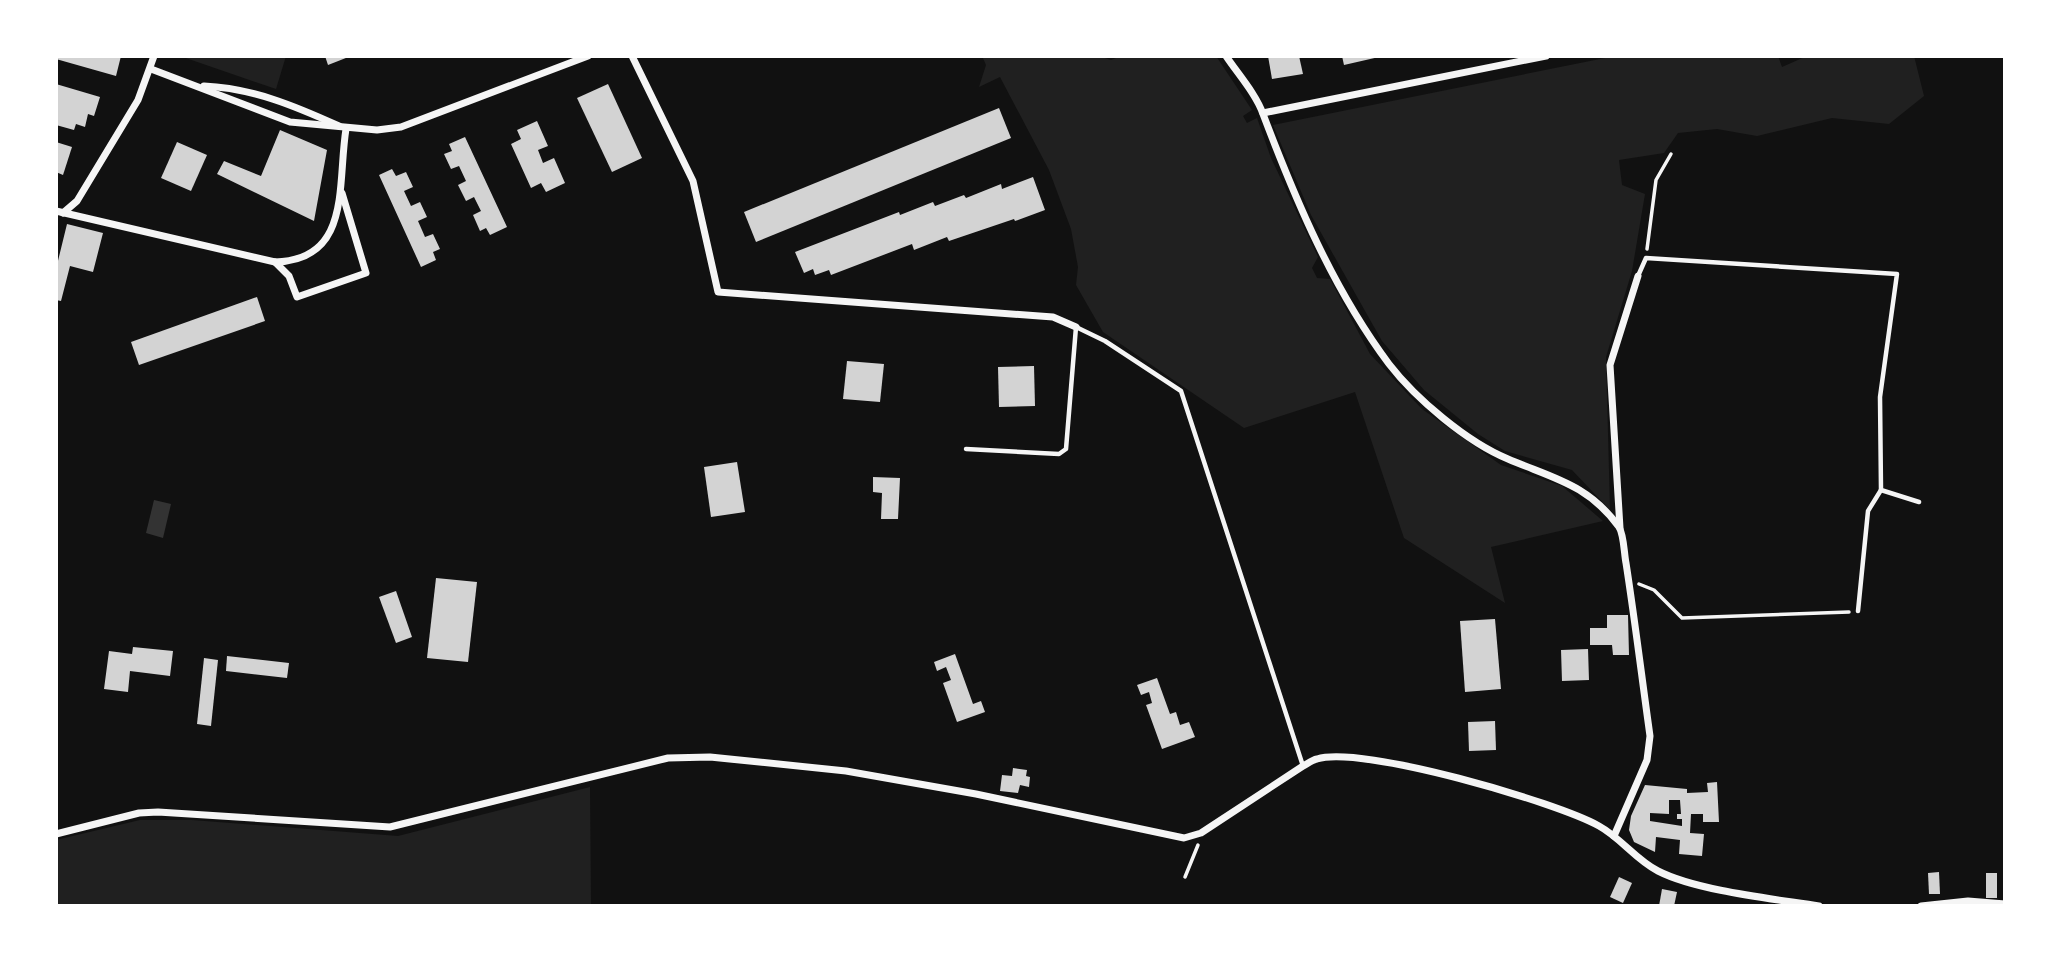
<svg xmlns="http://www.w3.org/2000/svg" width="2061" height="962" font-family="Karla,sans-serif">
  <rect width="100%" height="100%" fill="#111"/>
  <g fill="#202020">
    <path d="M180 56H286L276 89Z"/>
    <path d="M982 56H1099L1111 60 1121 56H1216L1252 110 1243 116 1247 123 1257 118 1271 158 1318 257 1312 268 1317 278 1330 279 1370 354 1422 409 1501 465 1562 486 1603 521 1491 547 1505 603 1404 538 1355 392 1244 428 1103 332 1076 285 1078 267 1071 229 1049 170 1000 77 979 87 986 65Z"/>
    <path d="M1615 56H1778L1782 67 1807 56H1914L1924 96 1889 124 1832 118 1757 136 1717 129 1678 133 1664 153 1619 160 1622 185 1645 194 1632 271 1606 357 1610 510 1572 470 1505 451 1478 434 1424 390 1382 341 1311 215 1273 125Z"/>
    <path d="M590 787 591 906H56V840L140 820H192L398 836Z"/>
  </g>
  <path fill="#333" d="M154 500 171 504 163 538 146 533Z"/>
  <g fill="#d3d3d3" fill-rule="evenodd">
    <path d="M56 56H121L116 76 56 59Z"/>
    <path d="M325 56H351L328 65Z"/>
    <path d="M1268 56H1299L1303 74 1272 79Z"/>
    <path d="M1342 56H1379V57L1344 65Z"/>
    <path d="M56 84 100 97 94 116 88 114 85 127 76 124 74 130 56 125Z"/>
    <path d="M608 84 642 158 612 172 577 98Z"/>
    <path d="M999 108 1011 138 756 242 744 212Z"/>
    <path d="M537 121 548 146 538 150 543 163 554 158 565 183 546 192 541 183 531 188 511 144 521 139 517 130Z"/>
    <path d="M280 130 327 150 314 221 217 174 224 161 261 176Z"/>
    <path d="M465 137 507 227 490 235 486 228 480 231 473 215 481 211 474 197 466 201 458 185 466 181 459 166 451 169 444 154 452 151 449 144Z"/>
    <path d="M56 142 72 147 63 175 56 172Z"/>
    <path d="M177 142 207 155 191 191 161 178Z"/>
    <path d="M392 169 396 176 406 172 413 187 404 191 411 206 420 202 427 217 418 221 425 237 433 234 440 249 433 252 436 260 421 267 379 175Z"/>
    <path d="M1033 177 1045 210 1015 221 1014 219 949 241 947 237 914 250 912 244 831 275 829 270 815 275 813 269 804 273 795 252 899 212 900 215 933 202 935 206 964 195 966 198 1001 184 1002 189Z"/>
    <path d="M67 224 103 233 93 272 70 266 61 301 56 300V269Z"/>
    <path d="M257 297 265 321 139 365 131 342Z"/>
    <path d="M847 361 884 364 880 402 843 399Z"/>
    <path d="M1034 366 1035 406 999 407 998 367Z"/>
    <path d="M737 462 745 512 711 517 704 467Z"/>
    <path d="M873 477 900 478 898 519H881L882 493 873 492Z"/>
    <path d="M436 578 477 582 468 662 427 658Z"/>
    <path d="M396 591 412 637 396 643 379 597Z"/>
    <path d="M1607 615H1628L1629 655H1613L1612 645H1590V628H1607Z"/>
    <path d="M1495 619 1501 689 1465 692 1460 621Z"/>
    <path d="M133 647 173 651 170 676 130 671 128 692 104 689 109 651 132 654Z"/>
    <path d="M1588 649 1589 680 1562 681 1561 650Z"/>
    <path d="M955 654 973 704 981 701 985 712 957 722 943 683 951 680 946 667 937 671 934 662Z"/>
    <path d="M227 656 289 663 287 678 226 671Z"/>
    <path d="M204 658 218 660 211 726 197 724Z"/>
    <path d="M1157 678 1170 714 1176 712 1180 725 1189 722 1195 737 1162 749 1146 705 1152 703 1149 692 1141 695 1137 685Z"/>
    <path d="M1495 721 1496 750 1469 751 1468 722Z"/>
    <path d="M1013 768 1027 770 1026 776 1030 777 1029 787 1020 785 1018 793 1000 791 1002 775 1012 776Z"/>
    <path d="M1717 782 1719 822H1703V814H1691L1690 833 1704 834 1702 856 1679 854 1680 840 1656 837 1655 852 1634 842 1629 830 1631 816 1645 785 1687 789V793L1708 792 1707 783ZM1669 800H1680L1681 814H1677V819H1682V826L1650 821V813L1669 814Z"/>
    <path d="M1939 872 1940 894H1929L1928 873Z"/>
    <rect x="1986" y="873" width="11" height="25"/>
    <path d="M1619 877 1632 883 1623 903 1610 897Z"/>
    <path d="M1662 889 1677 892 1674 906H1659Z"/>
  </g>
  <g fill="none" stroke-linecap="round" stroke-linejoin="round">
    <g stroke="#f5f5f5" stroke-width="3.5">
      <path d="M1647 249 1656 180 1671 154"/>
      <path d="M1639 584 1654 590 1682 618 1849 612"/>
      <path d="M1185 877 1198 845"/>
    </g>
    <g stroke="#f5f5f5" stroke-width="4.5">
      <path d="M1638 276 1646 258 1897 274 1880 397 1881 490 1919 502"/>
      <path d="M966 449 1059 454 1066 449 1076 327 1105 341 1181 391 1303 766"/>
      <path d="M1858 611 1868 511 1881 490"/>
    </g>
    <g stroke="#f5f5f5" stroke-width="7">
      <path d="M632 56 693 181 718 292 1053 317 1076 327"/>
      <path d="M1226 56C1238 74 1256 94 1263 114 1296 201 1333 289 1389 364 1416 399 1467 442 1508 459 1552 478 1588 484 1619 527 1624 535 1624 553 1626 563 1635 621 1642 679 1650 736L1647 760 1614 836"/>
      <path d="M151 69 290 122 377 130 401 127 588 56"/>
      <path d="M204 86C252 88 295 106 339 126"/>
      <path d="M1263 113 1546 56"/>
      <path d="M56 211 275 262C352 260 337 184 346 129"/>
      <path d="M63 213 77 201 138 100 154 56"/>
      <path d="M275 262 289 276 297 297 366 273 342 193"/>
      <path d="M1620 528 1610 365 1638 276"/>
      <path d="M56 834 139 813 158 812 390 827 668 758 710 757 846 771 976 794 1184 838 1201 833 1303 766C1307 764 1312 760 1317 759 1362 745 1556 802 1599 826 1621 838 1636 860 1658 871 1697 891 1775 899 1819 906"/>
      <path d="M1921 906 1968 901 2005 904"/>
    </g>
  </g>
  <rect width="2061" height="962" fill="none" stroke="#ffffff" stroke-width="116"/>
</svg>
